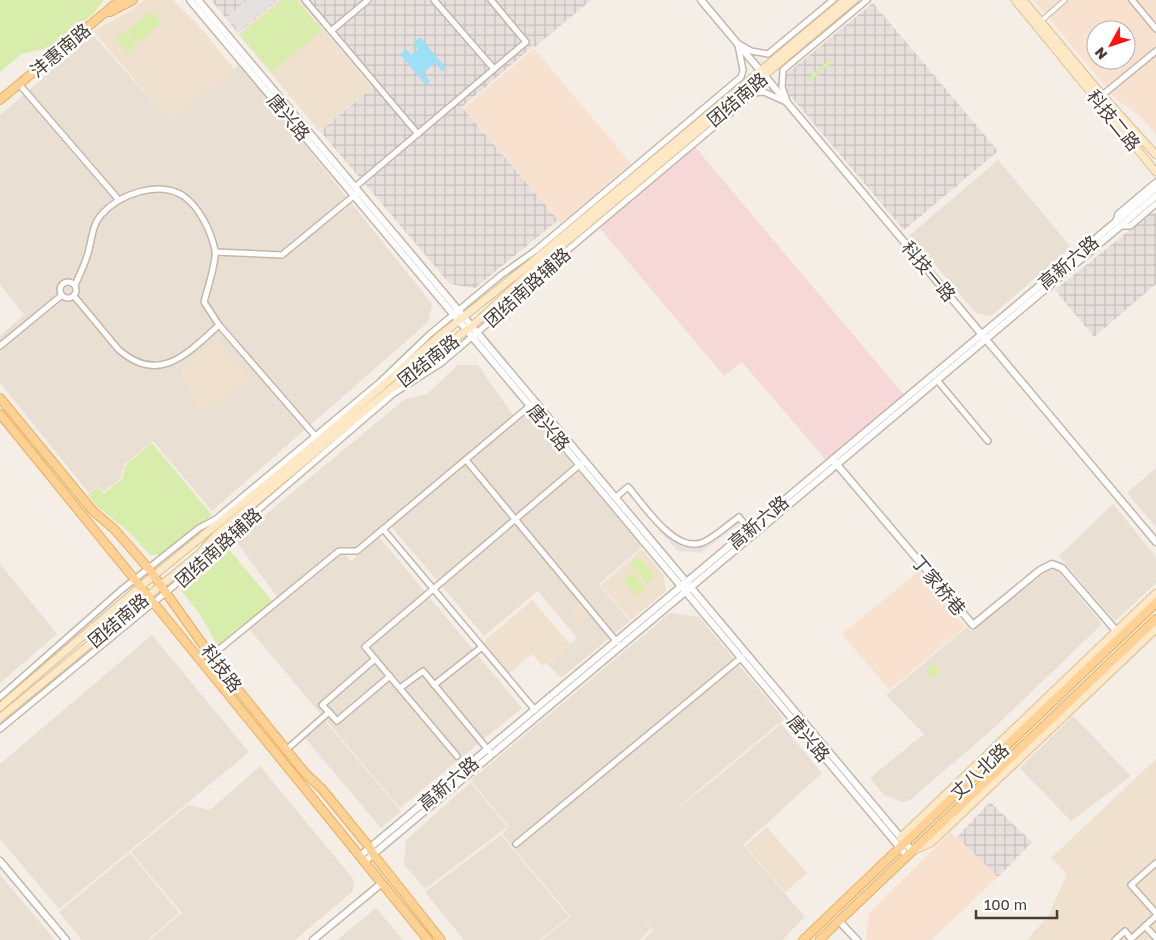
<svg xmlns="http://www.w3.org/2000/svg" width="1156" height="940" font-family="'Golos Text','Noto Sans SC',sans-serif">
  <defs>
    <pattern id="industrial-grid" width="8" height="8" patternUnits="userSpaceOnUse" patternTransform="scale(1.25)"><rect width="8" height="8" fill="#e6dfdb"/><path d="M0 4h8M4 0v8" fill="none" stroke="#c7c0bd"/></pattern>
    <pattern id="grass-tufts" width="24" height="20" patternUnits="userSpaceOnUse" patternTransform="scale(1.25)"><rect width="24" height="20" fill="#d8ecab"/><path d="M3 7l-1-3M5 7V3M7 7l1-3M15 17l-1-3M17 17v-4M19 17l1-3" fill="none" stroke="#bbcb94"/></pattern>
  </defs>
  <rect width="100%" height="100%" fill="#f4eee6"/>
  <g fill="#e9dfd3">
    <path d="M93 35 170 121 240 64 432 304 428 322 212 511 153 441 124 465 121 478 104 492 98 486 89 493 0 383V336L24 315 0 284V115Z"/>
    <path d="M998 160 1071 247 991 316 976 313 910 235Z"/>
    <path d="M458 365H478L514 417 356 548 336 549 278 598 235 540 405 399 427 394Z"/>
    <path d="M529 412 642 547 599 584 630 621 561 678 547 664 577 638 538 591 484 636 391 526Z"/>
    <path d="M1156 468V527L1127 493Z"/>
    <path d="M1113 504 1156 557V583L1115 621 1059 556Z"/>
    <path d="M379 537 522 708 400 808 250 630 343 553 351 561Z"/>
    <path d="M0 564 57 634 0 683Z"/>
    <path d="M1050 569 1059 572 1102 624 995 727 910 800 902 802 884 795 870 778 924 734 886 695 967 627 971 631Z"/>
    <path d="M670 613 699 617 784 719 630 847 698 792 720 817 699 792 781 724 822 773 743 845 805 917 782 940H643L653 930 603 869 651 929 639 940H541L571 917 502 834 509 827 471 780Z"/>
    <path d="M152 635 249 752 59 909 0 839V764Z"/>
    <path d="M1073 716 1131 776 1071 821 1020 768Z"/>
    <path d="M324 720 401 811 381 828 304 737Z"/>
    <path d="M260 766 354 880 353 891 295 940H149L182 913 131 852 188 805 210 810Z"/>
    <path d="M471 782 507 827 425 889 404 864 406 840Z"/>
    <path d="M501 835 569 917 539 940H464L425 892Z"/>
    <path d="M130 853 179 913 147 940H82L59 912Z"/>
    <path d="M0 875 55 940H0Z"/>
    <path d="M376 908 403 940H337Z"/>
  </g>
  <g fill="#f8e1cf" fill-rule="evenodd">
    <path d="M1034 0H1156V134L1141 117 1115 98ZM1096 30H1126V60H1096Z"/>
    <path d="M534 48 631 164 561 223 464 108Z"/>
    <path d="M919 571 965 627 889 690 842 634Z"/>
    <path d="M951 832 998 877 931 940H868L866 937 869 913Z"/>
  </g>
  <g fill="url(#industrial-grid)">
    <path d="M211 0H278L238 33Z"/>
    <path d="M299 0H494L533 46 462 107 558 220 475 288 450 284 320 131 373 87Z"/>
    <path d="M496 0H591L535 47Z"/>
    <path d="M873 3 998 151 904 230 787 92 785 75Z"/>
    <path d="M1151 213H1156V284L1094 337 1055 290Z"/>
    <path d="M990 802 1032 842 998 877 957 837Z"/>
  </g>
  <g fill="#efe1ce">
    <path d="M144 0H173L199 26 234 69 170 121 93 31 129 12Z"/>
    <path d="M279 0H298L372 87 319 131 238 34Z"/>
    <path d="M217 339 251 379 220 405 198 410 180 370Z"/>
    <path d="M642 549 664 576 666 591 631 620 601 585Z"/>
    <path d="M532 600 570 644 543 666 532 654 508 674 482 643Z"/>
    <path d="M580 602 591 615 581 622 571 610Z"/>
    <path d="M1156 759V940H1027L1048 916 1067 874 1051 858Z"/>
    <path d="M767 827 807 873 785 892 745 846Z"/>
  </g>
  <path fill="#f6d8d8" d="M695 147 904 395 826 460 742 362 724 376 599 227Z"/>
  <path fill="url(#grass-tufts)" d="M831 58 834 61 807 84V79Z"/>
  <g fill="#d8ecab">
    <path d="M0 0H104L93 14 53 47 22 54 0 72Z"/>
    <path d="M282 0H296L322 30 272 72 240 35Z"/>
    <path d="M150 11 161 23 137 43 127 31Z"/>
    <path d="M124 31 136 46 128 53 116 39Z"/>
    <path d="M152 443 212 515 161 555H150L128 531 98 507 88 495 98 487 104 494 123 478 125 466Z"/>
    <path d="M227 547 273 602 218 646 201 616 181 590Z"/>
    <path d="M639 557 655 575 646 583 630 564Z"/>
    <path d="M632 572 646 588 636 596 623 580Z"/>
    <circle cx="933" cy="671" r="6"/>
  </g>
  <g fill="#e5e1de">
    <path d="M247 0H276L239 31 227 17Z"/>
    <path d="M731 517 738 525 700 553 678 551 659 531 667 525 683 540H704Z"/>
  </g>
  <path fill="#9ddff6" d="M420 37 446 68 442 71 435 63 423 73 430 81 426 85 400 54 406 49 411 55 418 49 413 43Z"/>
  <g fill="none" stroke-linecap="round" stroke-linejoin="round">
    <g stroke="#c3b7aa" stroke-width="6">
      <path id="pedestrian" d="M1041 21 1065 0"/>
    </g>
    <g stroke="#c3b7aa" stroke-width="8">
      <g id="minor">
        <path d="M305 0 418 134"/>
        <path d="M434 0 494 69"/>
        <path d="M1132 0 1156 29"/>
        <path d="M331 31 368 0"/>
        <path d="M739 44 751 51 768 54 833 0"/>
        <path d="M19 84 118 199"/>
        <path d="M1100 97 1156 51"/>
        <path d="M787 101 782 87 783 70 867 0"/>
        <path d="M355 187 526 42 491 0"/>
        <path d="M1116 221 1118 214 1156 182"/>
        <path d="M1120 226H1130L1156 204"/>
        <path d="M215 252 282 255 356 194"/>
        <circle cx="68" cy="290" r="8"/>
        <path d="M75 285C80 274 85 264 88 253 92 240 92 224 102 214 120 194 157 181 182 195 199 206 211 231 215 250 217 261 207 290 204 302L219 325 317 438"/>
        <path d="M74 296 118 349C159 386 188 353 219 325"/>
        <path d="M0 346 62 295"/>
        <path d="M937 380 988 441"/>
        <path d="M466 460 617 642"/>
        <path d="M615 498 628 487C645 506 675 555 704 542 716 536 728 525 739 517L749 530"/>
        <path d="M383 529 535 710"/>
        <path d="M211 656 339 551H357L532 404"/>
        <path d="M434 685 482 647"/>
        <path d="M400 688 423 671 489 751"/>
        <path d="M0 697 120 591 199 528 216 519 380 382 430 334 501 275 536 250 741 77 743 70 738 45"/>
        <path d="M329 712 337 721 390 676"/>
        <path d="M0 729 181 580 210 556 230 534 393 394 440 364 499 314 538 275 754 93 764 92 784 101"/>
        <path d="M286 750 329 712 322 705 375 659"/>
        <path d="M457 756 365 647 584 461"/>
        <path d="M516 844 742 657"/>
        <path d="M1156 863 1131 885 1156 913"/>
        <path d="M1145 926 1156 938"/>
        <path d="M1115 940 1125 931 1131 939 1156 916"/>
      </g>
    </g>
    <g stroke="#c3b7aa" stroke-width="9">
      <g id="tertiary">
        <path d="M190 0 907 856"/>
        <path d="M198 0 912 851"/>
        <path d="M701 0 1156 542"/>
        <path d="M834 461 973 625 1040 570 1052 564 1062 568 1118 633"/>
        <path d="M360 856 1156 188"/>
        <path d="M0 861 66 940"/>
        <path d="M364 862 1156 196"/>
        <path d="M839 921 857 940"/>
        <path d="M313 940 382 883"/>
      </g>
    </g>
    <g stroke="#dbbe93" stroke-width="9">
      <g id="secondary">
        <path d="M1015 0 1156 172"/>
        <path d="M1023 0 1102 95 1156 155"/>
        <path d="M0 707 140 587 314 445 442 334 531 263 845 0"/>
        <path d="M0 718 199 554 216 535 405 377 472 326 534 269 854 0"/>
        <path d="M901 837 1156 593"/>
        <path d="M915 850 931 843 1156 629"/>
      </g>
    </g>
    <g stroke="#edac5a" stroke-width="10">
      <g id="primary">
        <path d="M110 12 133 0"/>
        <path d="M0 100 120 0"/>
        <path d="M0 398 93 511 114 529 149 569 211 656 305 773 322 789 370 848 373 854 441 940"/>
        <path d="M0 414 428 940"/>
        <path d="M803 940 1156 603"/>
        <path d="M819 940 1156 619"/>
      </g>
    </g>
    <use href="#pedestrian" stroke="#fff" stroke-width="4"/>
    <use href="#minor" stroke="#fff" stroke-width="5"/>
    <use href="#tertiary" stroke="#fff" stroke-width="6"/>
    <use href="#secondary" stroke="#ffe8c5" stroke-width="7"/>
    <use href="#primary" stroke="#ffd194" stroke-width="8"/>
  </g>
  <g text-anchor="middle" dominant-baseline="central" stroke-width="5" stroke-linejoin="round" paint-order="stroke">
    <g font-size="18" fill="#483d34" stroke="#fff">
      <text transform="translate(60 50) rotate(-40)">沣惠南路</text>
      <text transform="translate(737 99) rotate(-40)">团结南路</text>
      <text transform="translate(289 117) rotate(50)">唐兴路</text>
      <text transform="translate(1114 120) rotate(51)">科技二路</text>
      <text transform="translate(1068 262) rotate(-40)">高新六路</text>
      <text transform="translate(929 271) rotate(50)">科技一路</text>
      <text transform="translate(527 287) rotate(-42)">团结南路辅路</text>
      <text transform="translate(428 360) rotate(-38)">团结南路</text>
      <text transform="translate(549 427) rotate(50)">唐兴路</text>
      <text transform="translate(758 522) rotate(-40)">高新六路</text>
      <text transform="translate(218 547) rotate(-42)">团结南路辅路</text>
      <text transform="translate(939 585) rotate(50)">丁家桥巷</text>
      <text transform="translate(118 620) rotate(-40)">团结南路</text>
      <text transform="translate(222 668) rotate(53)">科技路</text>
      <text transform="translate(809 738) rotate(50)">唐兴路</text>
      <text transform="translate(979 771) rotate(-43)">丈八北路</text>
      <text transform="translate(448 783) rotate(-40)">高新六路</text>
    </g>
  </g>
  <g transform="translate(1111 45) rotate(230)"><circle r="24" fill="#ffffff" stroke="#b6b1ae"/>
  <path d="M0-4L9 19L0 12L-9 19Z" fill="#ff1312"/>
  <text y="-8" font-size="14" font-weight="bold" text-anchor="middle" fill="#483d34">N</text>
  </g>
  <path d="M976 910v8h81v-8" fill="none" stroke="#483d34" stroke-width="2.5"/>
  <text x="984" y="910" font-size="15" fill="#483d34" stroke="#ffffff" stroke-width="4" paint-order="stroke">100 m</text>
</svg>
